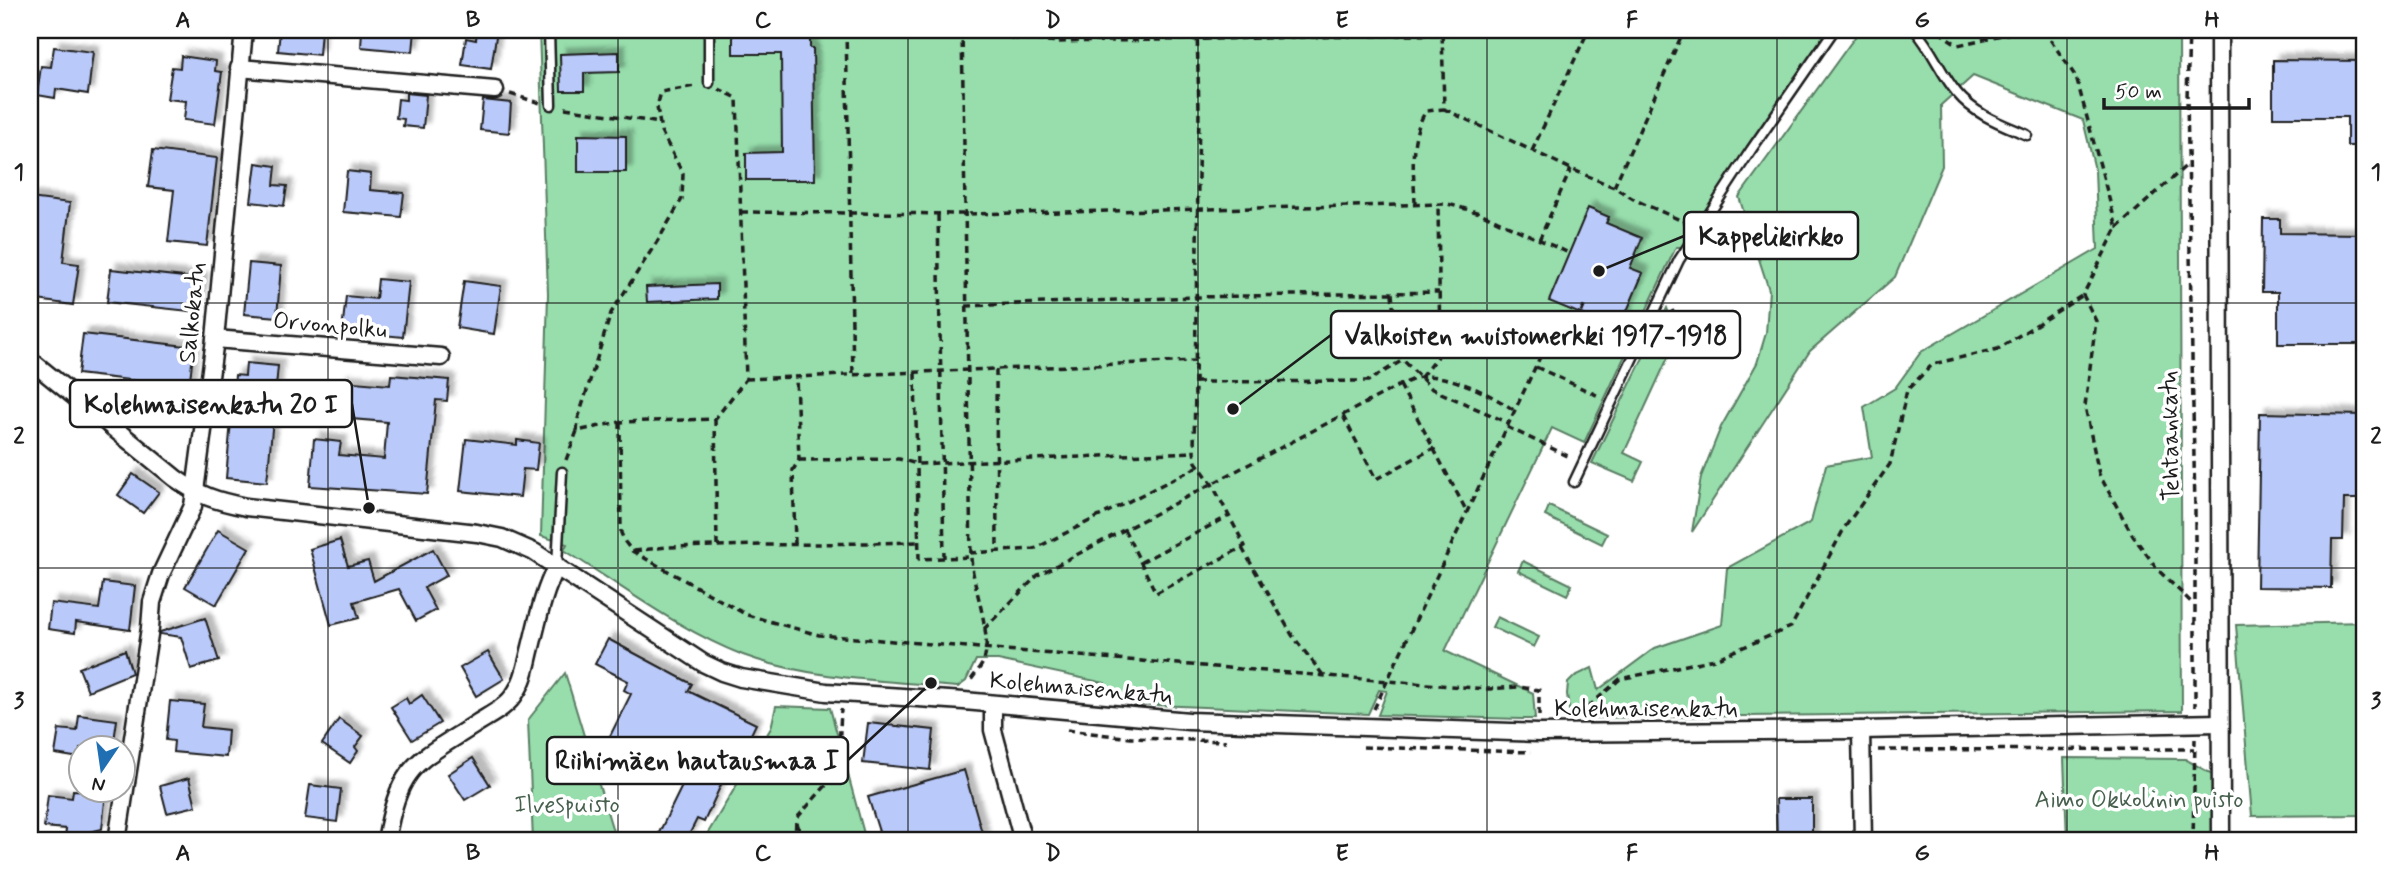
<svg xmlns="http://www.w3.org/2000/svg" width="2395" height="871" font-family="Mynerve,sans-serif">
  <defs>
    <filter id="shadow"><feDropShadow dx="6" dy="-6" stdDeviation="2" flood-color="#0004"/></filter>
  </defs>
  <rect width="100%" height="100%" fill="#fff"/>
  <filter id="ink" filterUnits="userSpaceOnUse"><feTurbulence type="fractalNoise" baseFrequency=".0143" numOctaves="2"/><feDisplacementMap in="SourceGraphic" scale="14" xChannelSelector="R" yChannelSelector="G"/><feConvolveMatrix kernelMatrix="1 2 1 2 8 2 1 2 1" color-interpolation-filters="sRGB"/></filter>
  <g filter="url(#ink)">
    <g fill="#97deac" stroke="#5a7d64" stroke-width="2">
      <path d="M539 30H1827L1828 32 1703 220 1696 222 1690 219 1685 229C1689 235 1685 241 1682 247H1676L1584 443 1552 428 1445 651 1533 693 1535 719H1521L1378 715 1387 691 1379 690 1368 714 1133 704 1109 694 1105 683 998 660H976L966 681 958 687C891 681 807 679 743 655 682 632 620 585 564 550L567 544 541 536 548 294Z"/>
      <path d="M1860 30H2179L2182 711 1580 718 1569 710 1567 694 1568 683 1575 676 1592 668 1598 690 1655 648 1722 625 1727 568 1811 522 1826 465 1872 457 1864 407 1895 388 1921 352 2098 249 2095 170 2083 120 1973 76 1941 105 1942 166 1895 277 1810 351 1692 532 1701 477 1721 427 1757 363 1766 333 1769 290 1739 197Z"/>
      <path d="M1667 308 1678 336 1624 453 1643 462 1634 481 1592 463Z"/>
      <path d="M1549 506 1607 534 1602 544 1545 516Z"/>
      <path d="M1523 561 1572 585 1567 595 1518 571Z"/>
      <path d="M1497 617 1539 637 1534 647 1492 627Z"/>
      <path d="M2365 622V815L2252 816 2236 625Z"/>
      <path d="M565 673 616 841H533L528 720Z"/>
      <path d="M776 706 830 708 866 841H703L771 728Z"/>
      <path d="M2064 758 2185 759 2214 775 2212 841H2067Z"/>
    </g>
    <g fill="#b9c9f9" stroke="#1c1c1c" stroke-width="2" filter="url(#shadow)">
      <path d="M280 30H321L319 55 278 51Z"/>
      <path d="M362 30H415L413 52 361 47Z"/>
      <path d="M477 30H497L491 69 462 65 466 38 476 40Z"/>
      <path d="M733 30H810V48H813L815 180H746V153L782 152 781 54H733Z"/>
      <path d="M54 47 93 52 88 94 56 89 55 98 37 95 41 66 51 67Z"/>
      <path d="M619 52V72L584 73V91H561L560 54Z"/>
      <path d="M181 56 216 61 215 71 222 72 215 124 184 120 186 101 167 99 172 67 180 68Z"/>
      <path d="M2273 60 2365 61V146H2347V117H2273Z"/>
      <path d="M406 93 426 95 423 128 403 126 404 119 396 118 398 99 406 100Z"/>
      <path d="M483 100 511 103 509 133 480 130Z"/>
      <path d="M578 135 626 136V172H578Z"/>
      <path d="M153 150 217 158 207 246 168 242 174 190 148 187Z"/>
      <path d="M256 163 276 166 274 185 287 186 284 206 251 202Z"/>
      <path d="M347 171 371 174 370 190 404 193 401 217 343 212Z"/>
      <path d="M30 198 70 203 63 262 79 264 73 305 30 299Z"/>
      <path d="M1588 208 1609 217 1606 223 1642 238 1630 268 1643 273 1619 330 1549 301Z"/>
      <path d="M2263 219H2280V233L2365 234V344H2278V292H2262Z"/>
      <path d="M249 263 281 266 277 317 244 314Z"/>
      <path d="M111 269 202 279 198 312 107 302Z"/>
      <path d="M378 279 409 282 403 337 342 331 346 296 376 299Z"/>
      <path d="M464 281 501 286 494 334 457 328Z"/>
      <path d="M717 284V299L647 302 646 287Z"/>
      <path d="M83 334 194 347 189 387 78 374Z"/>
      <path d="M246 363 278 366 267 482 226 478 235 375 245 376Z"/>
      <path d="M391 375 449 380 447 401 436 400 427 494 310 486 314 439 341 442 339 455 384 459 387 422 339 418 342 381 390 385Z"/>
      <path d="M2260 413 2365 415V499H2344L2343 540H2332L2331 588 2257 587Z"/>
      <path d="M466 439 517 445V440L539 443 536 470 523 469 520 497 460 491Z"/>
      <path d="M133 474 159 492 143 513 118 495Z"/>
      <path d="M218 530 249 548 216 605 185 587Z"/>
      <path d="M340 540 348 566 368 561 374 581 433 549 447 575 424 588 436 610 416 621 399 589 354 602 359 618 331 625 310 549Z"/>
      <path d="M103 582 135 586 130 630 76 622 75 633 48 629 51 603 99 609Z"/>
      <path d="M205 618 219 661 191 669 181 637 160 634V632Z"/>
      <path d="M608 639 692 684 688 691 756 724 744 749 734 744 720 774 725 776 704 822 697 819 686 841H655L682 786 604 748 631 694 624 690 628 681 595 664Z"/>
      <path d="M125 650 132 673 88 691 79 668Z"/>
      <path d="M488 652 504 679 476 696 460 668Z"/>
      <path d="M422 695 440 723 412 740 391 707 406 698 409 704Z"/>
      <path d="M170 701 204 704 201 727 228 730 226 757 173 752 174 741 166 740Z"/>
      <path d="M79 715 117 720 113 748H80V758L55 754 59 729 77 731Z"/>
      <path d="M339 719 363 736 355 747 358 751 350 763 322 744Z"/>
      <path d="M868 723 934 730 930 770 863 763Z"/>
      <path d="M473 758 490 785 465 800 448 774Z"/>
      <path d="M964 770 983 836 967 841H882L868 797Z"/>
      <path d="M189 778 196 806 167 813 160 786Z"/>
      <path d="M310 785 341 789 337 822 305 818Z"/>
      <path d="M73 790 106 792 102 829 65 838 66 829 44 827 48 795 72 798Z"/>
      <path d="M1776 799H1812V841H1777Z"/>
    </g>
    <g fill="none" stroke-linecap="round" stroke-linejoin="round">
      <g stroke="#1c1c1c" stroke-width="13">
        <g id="lane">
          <path d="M549 30 551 105"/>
          <path d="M1915 30C1932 49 1941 74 1957 93 1975 115 2002 124 2027 135"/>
          <path d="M709 83V30"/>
          <path d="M1574 482 1679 260 1751 150 1834 30"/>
          <path d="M557 566 562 472"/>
        </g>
      </g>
      <g stroke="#1c1c1c" stroke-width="21">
        <g id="street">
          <path d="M2219 30 2221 841"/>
          <path d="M239 68 495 90"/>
          <path d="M215 339 441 357"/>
          <path d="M30 360 175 478C200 496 216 501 246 507L477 533 502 538 534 552 703 663 722 672 741 678 826 692 964 701 1189 721 1539 733 1861 730 2220 723"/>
          <path d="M993 704V730L1023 841"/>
          <path d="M1861 730 1863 841"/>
          <path d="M117 841 150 628 152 602 161 574 193 506 215 339 244 30"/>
          <path d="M386 841C400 762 416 763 479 722 492 714 508 706 516 692 525 679 527 662 531 647 538 619 543 592 557 566"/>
        </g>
      </g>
      <g stroke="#1c1c1c" stroke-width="3.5" stroke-dasharray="7 5" stroke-linecap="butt">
        <path d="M846 30 853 375"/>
        <path d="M962 30 971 557C972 585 993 634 984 660 981 668 973 676 969 683"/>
        <path d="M976 30 1009 38 1059 42 1663 30"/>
        <path d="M1943 30 1942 34 1958 45 2015 32 2047 35 2076 77 2117 228 2083 295 2096 321 2085 406 2099 474 2133 536 2159 571 2194 605"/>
        <path d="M2189 30 2187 98 2195 510V707"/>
        <path d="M510 94 540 103"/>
        <path d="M565 108 660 123"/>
        <path d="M1444 109 1571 169 1614 187 1635 200 1687 223"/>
        <path d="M1532 151 1588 31"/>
        <path d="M1614 187 1684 30"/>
        <path d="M1415 204C1414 172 1408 139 1426 111L1444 109 1442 30"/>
        <path d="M741 212 965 214 1448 204 1480 213 1569 253"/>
        <path d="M938 215 944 558"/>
        <path d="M2117 228 2188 164"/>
        <path d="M1539 240 1571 169"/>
        <path d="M1392 293 1397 354 1432 389 1509 423"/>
        <path d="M966 306 1196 297 1439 292"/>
        <path d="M1672 310 1684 340 1696 357"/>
        <path d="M1580 316 1629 339"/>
        <path d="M1536 367 1601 397"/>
        <path d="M996 370 997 551"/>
        <path d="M915 373 919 559 971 557"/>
        <path d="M1421 377 1440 353 1438 204"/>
        <path d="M746 379 1195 361"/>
        <path d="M1195 382 1368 381 1403 360"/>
        <path d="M1400 385 1467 512"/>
        <path d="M1343 416 1376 479 1434 448"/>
        <path d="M715 419 717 546"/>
        <path d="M620 422 621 533 625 542 632 551 747 615 819 635 1488 689 1518 687 1539 690V717"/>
        <path d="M1507 427 1572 458"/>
        <path d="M577 431 578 419 611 313 660 237 682 199 683 174 661 131 657 107 661 92 695 86"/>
        <path d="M566 460 577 431 620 422 715 419 746 379 737 98 719 89"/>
        <path d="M799 460 899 459 917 464 1194 452"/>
        <path d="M1124 529 1156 593 1245 546 1212 484 1196 462 1194 452 1199 110 1197 30"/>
        <path d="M795 544 793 470 799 460 796 377"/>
        <path d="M1242 548 1292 635 1323 675"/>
        <path d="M634 551 666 547 918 542"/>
        <path d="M970 553 1034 549 1199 466"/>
        <path d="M1141 562 1229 516"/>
        <path d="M984 629 1038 575 1400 385C1406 383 1414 378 1421 377 1447 372 1495 396 1515 411"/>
        <path d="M1374 709 1557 321 1580 316 1585 304"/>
        <path d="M1579 715 1620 679 1715 659 1791 627 1845 527 1890 464 1907 390 1933 364 1998 349 2083 295"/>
        <path d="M1067 730 1131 738 1226 741"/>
        <path d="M1363 747 1531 752"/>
        <path d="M1878 750 2194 749"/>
        <path d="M797 823 803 841"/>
        <path d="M795 841 796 819 838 772 841 709"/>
        <path d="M2193 841 2195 739"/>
      </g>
      <use href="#lane" stroke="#fff" stroke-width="8"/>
      <use href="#street" stroke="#fff" stroke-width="16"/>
    </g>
  </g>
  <path fill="none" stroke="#1c1c1c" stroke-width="2" stroke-opacity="0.55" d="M328 30V841M618 30V841M908 30V841M1198 30V841M1487 30V841M1777 30V841M2067 30V841M30 303H2365M30 568H2365"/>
  <g text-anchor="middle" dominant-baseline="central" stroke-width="7" stroke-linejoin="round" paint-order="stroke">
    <g font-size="24" fill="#1c1c1c" stroke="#fff">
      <text transform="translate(193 313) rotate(-84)">Salkokatu</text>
      <text transform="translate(330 326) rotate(5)">Orvonpolku</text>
      <text transform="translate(2171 436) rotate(-91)">Tehtaankatu</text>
      <text transform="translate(1081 689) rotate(5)">Kolehmaisenkatu</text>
      <text x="1646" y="709">Kolehmaisenkatu</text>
    </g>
    <g font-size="24" fill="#47604e" stroke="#fff">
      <text x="2139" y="800">Aimo Okkolinin puisto</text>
      <text x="567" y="805">Ilvespuisto</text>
    </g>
  </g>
  <path fill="none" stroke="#1c1c1c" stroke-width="2.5" d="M1599 271L1684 236M1233 409L1331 335M369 508L352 404M931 683L848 760"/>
  <g fill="#1c1c1c" stroke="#fff" stroke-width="2.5">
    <circle cx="1599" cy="271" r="7"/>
    <circle cx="1233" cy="409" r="7"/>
    <circle cx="369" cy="508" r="7"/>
    <circle cx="931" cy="683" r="7"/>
  </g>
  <g fill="#fff" stroke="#1c1c1c" stroke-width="2.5">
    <rect x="1684" y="212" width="174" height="47" rx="7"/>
    <rect x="1331" y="311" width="409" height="47" rx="7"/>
    <rect x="70" y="380" width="282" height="47" rx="7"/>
    <rect x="547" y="737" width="301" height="47" rx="7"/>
  </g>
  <g font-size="26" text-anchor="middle" font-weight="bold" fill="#1c1c1c">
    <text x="1771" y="245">Kappelikirkko</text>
    <text x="1536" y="344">Valkoisten muistomerkki 1917-1918</text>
    <text x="211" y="413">Kolehmaisenkatu 20 I</text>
    <text x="697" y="769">Riihimäen hautausmaa I</text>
  </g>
  <rect width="2395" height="871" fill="none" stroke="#fff" stroke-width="77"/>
  <g transform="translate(102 769) rotate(193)"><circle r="33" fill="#ffffff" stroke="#a4a4a4" stroke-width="2"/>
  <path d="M0-5L12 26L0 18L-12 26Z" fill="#1f6fb2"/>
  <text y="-10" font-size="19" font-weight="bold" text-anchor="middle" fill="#1c1c1c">N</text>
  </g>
  <path d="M2104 98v10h145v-10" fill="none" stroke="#1c1c1c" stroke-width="3.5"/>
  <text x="2115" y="98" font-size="21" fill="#1c1c1c" stroke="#ffffff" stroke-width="5" paint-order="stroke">50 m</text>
  <rect x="38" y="38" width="2318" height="794" fill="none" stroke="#1c1c1c" stroke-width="2.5"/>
  <g font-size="23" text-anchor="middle" font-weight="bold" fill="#1c1c1c">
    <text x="183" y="27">A</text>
    <text x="473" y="27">B</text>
    <text x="763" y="27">C</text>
    <text x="1053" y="27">D</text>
    <text x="1342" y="27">E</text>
    <text x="1632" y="27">F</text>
    <text x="1922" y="27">G</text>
    <text x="2212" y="27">H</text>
    <text x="19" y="179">1</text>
    <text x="2376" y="179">1</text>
    <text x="19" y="443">2</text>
    <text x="2376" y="443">2</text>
    <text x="19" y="708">3</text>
    <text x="2376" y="708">3</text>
    <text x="183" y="860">A</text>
    <text x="473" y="860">B</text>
    <text x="763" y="860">C</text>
    <text x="1053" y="860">D</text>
    <text x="1342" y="860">E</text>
    <text x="1632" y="860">F</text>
    <text x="1922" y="860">G</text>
    <text x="2212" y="860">H</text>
  </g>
</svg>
